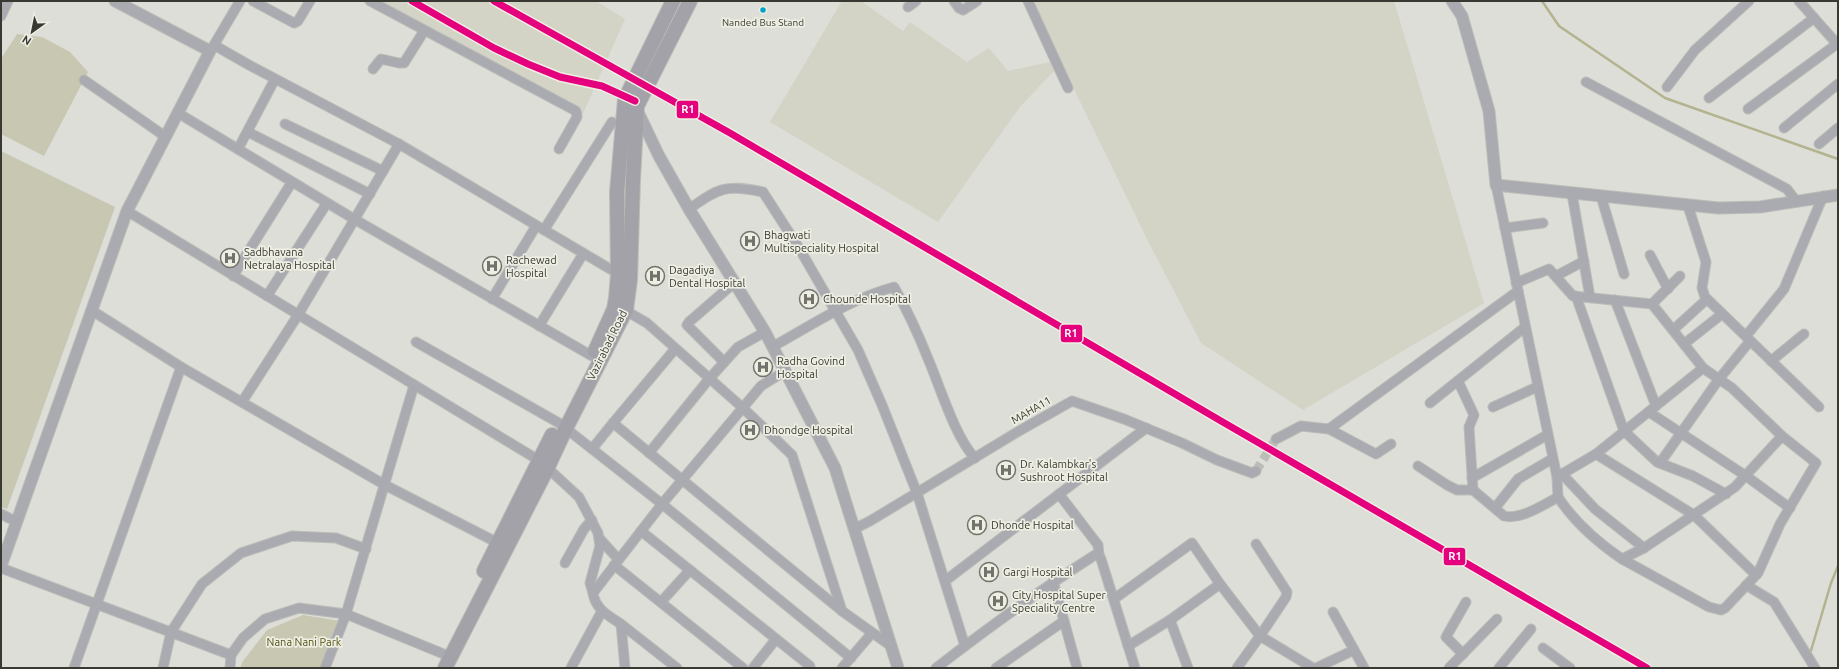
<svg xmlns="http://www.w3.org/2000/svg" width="1839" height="669" font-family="Ubuntu,sans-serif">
  <rect width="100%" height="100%" fill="#deded8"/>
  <g fill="#d3d3c6">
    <path d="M380 1H596L625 19 582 116Z"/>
    <path d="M842 1H861L903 31 910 22 967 62 989 48 1008 71 1050 62 1054 71 1019 108 938 222 770 122Z"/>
    <path d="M1031 1H1394L1484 303 1303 410 1201 343 1147 239Z"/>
  </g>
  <g fill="#c7c7b2">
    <path d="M17 34 42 37 70 52 88 72 44 156 1 134V59Z"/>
    <path d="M1 151 115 207 7 509 1 507Z"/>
    <path d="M303 615 340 621 322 668H240L243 661 267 630Z"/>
  </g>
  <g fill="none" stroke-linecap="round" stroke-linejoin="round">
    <g stroke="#b3b38f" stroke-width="2.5">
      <path d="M1542 1 1559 26 1665 98 1838 159"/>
      <path d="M1810 654 1831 583 1838 566"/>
    </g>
    <path stroke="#bdbdb7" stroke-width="9" stroke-dasharray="9 4.5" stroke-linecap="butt" d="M1256 471 1276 439"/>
    <g stroke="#bcbcb8" stroke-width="11">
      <g id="minor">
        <path d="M253 1 294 23 298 21 310 1"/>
        <path d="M370 1 576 111 577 117 559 149"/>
        <path d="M954 1 959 8 963 10 977 1"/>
        <path d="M1028 1 1068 88"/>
        <path d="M1799 1 1838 45"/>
        <path d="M908 7 916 1"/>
        <path d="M1 16 8 1"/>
        <path d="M214 45 249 65 399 144 622 276"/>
        <path d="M211 50 240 1"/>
        <path d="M373 69 381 59 399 63H404L424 31"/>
        <path d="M84 80 166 137"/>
        <path d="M1586 82 1787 189 1796 201"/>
        <path d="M1667 87 1695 50 1749 1"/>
        <path d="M1709 98 1814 18"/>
        <path d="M1748 109 1837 44"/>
        <path d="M178 113 354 219 592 356"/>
        <path d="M285 124 383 171"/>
        <path d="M1784 128 1838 84"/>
        <path d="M248 132 370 194"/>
        <path d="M1819 144 1838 128"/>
        <path d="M238 149 275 79"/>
        <path d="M1572 194 1590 297"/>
        <path d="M1601 196 1624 274"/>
        <path d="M1688 206 1706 262 1702 288 1705 297 1819 407"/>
        <path d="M689 209C719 188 725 184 763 192L799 248 858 350 882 405 917 493 965 646"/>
        <path d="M127 211 540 461 579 497 598 533 600 546 590 583 593 593"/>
        <path d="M1505 228 1543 223"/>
        <path d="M544 230 612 122"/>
        <path d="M1650 255 1668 289"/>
        <path d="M233 276 292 182"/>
        <path d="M1556 276 1584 261"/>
        <path d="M1516 283 1549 269 1573 296 1652 304 1703 368 1596 454 1557 477"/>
        <path d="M267 296 327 203"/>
        <path d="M1576 296 1624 431 1657 462 1693 476 1726 494"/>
        <path d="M492 299 536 226"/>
        <path d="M1615 300 1656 406"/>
        <path d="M1652 304 1680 276"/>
        <path d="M621 308 647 323 743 408 792 455 842 611 891 646"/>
        <path d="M91 310 181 367 385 485 498 543"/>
        <path d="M539 326 583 254"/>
        <path d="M1673 330 1707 299"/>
        <path d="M1746 336 1784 289 1823 196"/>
        <path d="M416 342 559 423 662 504 593 593C595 609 609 616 621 624L625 668"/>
        <path d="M1684 344 1722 314"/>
        <path d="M772 347C812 325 850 299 894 287 908 311 919 336 929 361 940 387 956 439 975 458"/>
        <path d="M1771 361 1804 334"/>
        <path d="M724 362 687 325 689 322 734 283"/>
        <path d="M785 371 761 386 662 504 851 658"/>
        <path d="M1458 381 1474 415 1469 427 1473 490"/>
        <path d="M242 402 298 315 399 144"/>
        <path d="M1430 403 1525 327"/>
        <path d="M1493 407 1537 387"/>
        <path d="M1649 412 1746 476 1790 508"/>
        <path d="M613 423 675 349"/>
        <path d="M1329 429 1376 454 1391 444"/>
        <path d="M1276 439 1301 426 1329 429 1518 291"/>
        <path d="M592 449 613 423 842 611"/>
        <path d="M649 453 709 379 738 347 765 332"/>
        <path d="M1596 454 1694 515 1756 575"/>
        <path d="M1660 463 1719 379 1750 341"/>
        <path d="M1418 466 1447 485 1457 490H1473L1504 516C1521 520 1543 505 1558 497L1557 477 1496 185"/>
        <path d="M1562 474 1595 509 1644 548"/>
        <path d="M1472 478 1547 435"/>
        <path d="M1059 494 1098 545 1099 555"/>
        <path d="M1558 497C1575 523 1597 542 1622 559L1644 548 1735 487 1782 436 1732 388 1703 368"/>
        <path d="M1495 508 1518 479 1552 459"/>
        <path d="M1 514 17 522"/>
        <path d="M854 529 870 521 1019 431 1072 401 1124 419 1182 443 1217 460 1252 473 1256 471"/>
        <path d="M641 531 810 666"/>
        <path d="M600 539 618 559"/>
        <path d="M1256 544 1287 592 1286 597 1260 636 1313 668"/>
        <path d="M1622 559 1709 607 1721 610 1725 608 1758 573 1780 524 1816 463 1782 436"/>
        <path d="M565 563 584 529 592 520"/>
        <path d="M614 565 743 668"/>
        <path d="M1 568 231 655"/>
        <path d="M945 581 1146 428"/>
        <path d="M1053 581 1077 668"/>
        <path d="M1746 585 1774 602 1815 668"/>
        <path d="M1114 599 1192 543 1220 584 1260 636 1237 668"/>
        <path d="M661 602 690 570"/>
        <path d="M1333 612 1364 668"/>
        <path d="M1170 620 1220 584"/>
        <path d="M621 624 677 668"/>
        <path d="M1128 646 1170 620 1188 668"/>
        <path d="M1543 648 1570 668"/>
        <path d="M1463 654 1446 637 1466 602"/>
        <path d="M74 668 181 367"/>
        <path d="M163 668 171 632 202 584 241 553 292 536 336 538 366 549"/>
        <path d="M230 668 231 655 243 638 265 619 299 608 346 614 451 657"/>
        <path d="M325 668 346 614 414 385"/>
        <path d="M571 668 602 611"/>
        <path d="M753 668 776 639"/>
        <path d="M842 668 872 633"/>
        <path d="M936 668C988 628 1040 590 1095 555H1099L1101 559 1135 668"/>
        <path d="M996 668 1064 621"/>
        <path d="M1316 668 1354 650"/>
        <path d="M1449 668 1497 619"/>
        <path d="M1499 668 1531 629"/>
      </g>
    </g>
    <g stroke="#bcbcb8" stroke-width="13">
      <g id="tertiary">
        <path d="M1452 1 1462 16 1489 111 1496 185 1718 208 1760 207 1838 195"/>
        <path d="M637 110 659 156 689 209 765 332 835 468 898 668"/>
        <path d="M1 566 127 211 210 51 115 1"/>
      </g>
    </g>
    <g stroke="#bcbcb8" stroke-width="16">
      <g id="primary">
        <path d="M595 351 614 309 616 298 618 274 617 192 625 99 673 1"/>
        <path d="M484 571 552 435"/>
        <path d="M445 668 547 469 566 428 626 310 630 280 633 179 637 106 690 1"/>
      </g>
    </g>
    <use href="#minor" stroke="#a9abb0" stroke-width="9"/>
    <use href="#tertiary" stroke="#a9abb0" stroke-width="11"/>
    <use href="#primary" stroke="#a2a2a8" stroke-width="14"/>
    <g stroke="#eeefe2" stroke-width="10">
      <g id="rail-1">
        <path d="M412 1 494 48 528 64 560 77 602 86 635 101"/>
        <path d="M494 1 730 133 1221 421 1647 668"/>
      </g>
    </g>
    <use href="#rail-1" stroke="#e5007d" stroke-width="7"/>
  </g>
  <defs>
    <g id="hospital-ring" transform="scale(1)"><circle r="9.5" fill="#eeefe2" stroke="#73736d" stroke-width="1.5"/><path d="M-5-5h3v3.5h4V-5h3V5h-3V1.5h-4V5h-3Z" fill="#73736d"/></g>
  </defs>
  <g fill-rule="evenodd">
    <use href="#hospital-ring" x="750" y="241"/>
    <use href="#hospital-ring" x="230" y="258"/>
    <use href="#hospital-ring" x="492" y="266"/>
    <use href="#hospital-ring" x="655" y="276"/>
    <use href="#hospital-ring" x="809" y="299"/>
    <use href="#hospital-ring" x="763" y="367"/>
    <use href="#hospital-ring" x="750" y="430"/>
    <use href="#hospital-ring" x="1006" y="470"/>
    <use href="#hospital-ring" x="977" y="525"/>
    <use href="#hospital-ring" x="989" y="572"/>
    <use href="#hospital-ring" x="998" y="601"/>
  </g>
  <circle fill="#03a3c6" stroke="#eeefe2" stroke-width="1.5" cx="763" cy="10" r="3.5"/>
  <g text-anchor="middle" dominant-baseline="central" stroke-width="3.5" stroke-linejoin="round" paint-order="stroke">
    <g font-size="10" fill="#393934" stroke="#eeefe2">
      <text x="763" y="22">Nanded Bus Stand</text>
    </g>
    <g font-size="11" fill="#393934" stroke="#eeefe2" text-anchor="start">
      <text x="764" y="235">Bhagwati<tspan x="764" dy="13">Multispeciality Hospital</tspan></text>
      <text x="244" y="252">Sadbhavana<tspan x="244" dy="13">Netralaya Hospital</tspan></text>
      <text x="506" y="260">Rachewad<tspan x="506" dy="13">Hospital</tspan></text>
      <text x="669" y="270">Dagadiya<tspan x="669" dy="13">Dental Hospital</tspan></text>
      <text x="823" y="299">Chounde Hospital</text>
      <text x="777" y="361">Radha Govind<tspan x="777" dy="13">Hospital</tspan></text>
      <text x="764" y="430">Dhondge Hospital</text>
      <text x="1020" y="464">Dr. Kalambkar's<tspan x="1020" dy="13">Sushroot Hospital</tspan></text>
      <text x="991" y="525">Dhonde Hospital</text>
      <text x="1003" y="572">Gargi Hospital</text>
      <text x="1012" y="595">City Hospital Super<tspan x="1012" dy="13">Speciality Centre</tspan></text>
    </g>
    <g font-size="11" fill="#393934" stroke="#eeefe2">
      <text transform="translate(607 345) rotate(-64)">Vazirabad Road</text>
      <text transform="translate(1031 410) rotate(-30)">MAHA11</text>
    </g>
    <g font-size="11" fill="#545319" stroke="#eeefe2">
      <text x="304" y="642">Nana Nani Park</text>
    </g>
  </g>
  <g stroke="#eeefe2" stroke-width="1.5">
    <rect x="676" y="100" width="23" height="19" rx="4" fill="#e5007d"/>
    <rect x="1060" y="324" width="23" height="19" rx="4" fill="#e5007d"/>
    <rect x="1443" y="547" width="23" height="19" rx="4" fill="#e5007d"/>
  </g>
  <g font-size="11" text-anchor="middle" font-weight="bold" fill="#fff">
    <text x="688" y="113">R1</text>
    <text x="1071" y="337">R1</text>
    <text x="1455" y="560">R1</text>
  </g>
  <rect width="1839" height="669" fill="none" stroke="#393934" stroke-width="4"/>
  <g transform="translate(32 32) rotate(213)" stroke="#eeefe2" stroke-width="3" paint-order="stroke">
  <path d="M0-3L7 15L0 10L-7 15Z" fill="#393934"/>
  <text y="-6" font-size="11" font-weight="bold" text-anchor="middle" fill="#393934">N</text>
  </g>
</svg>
